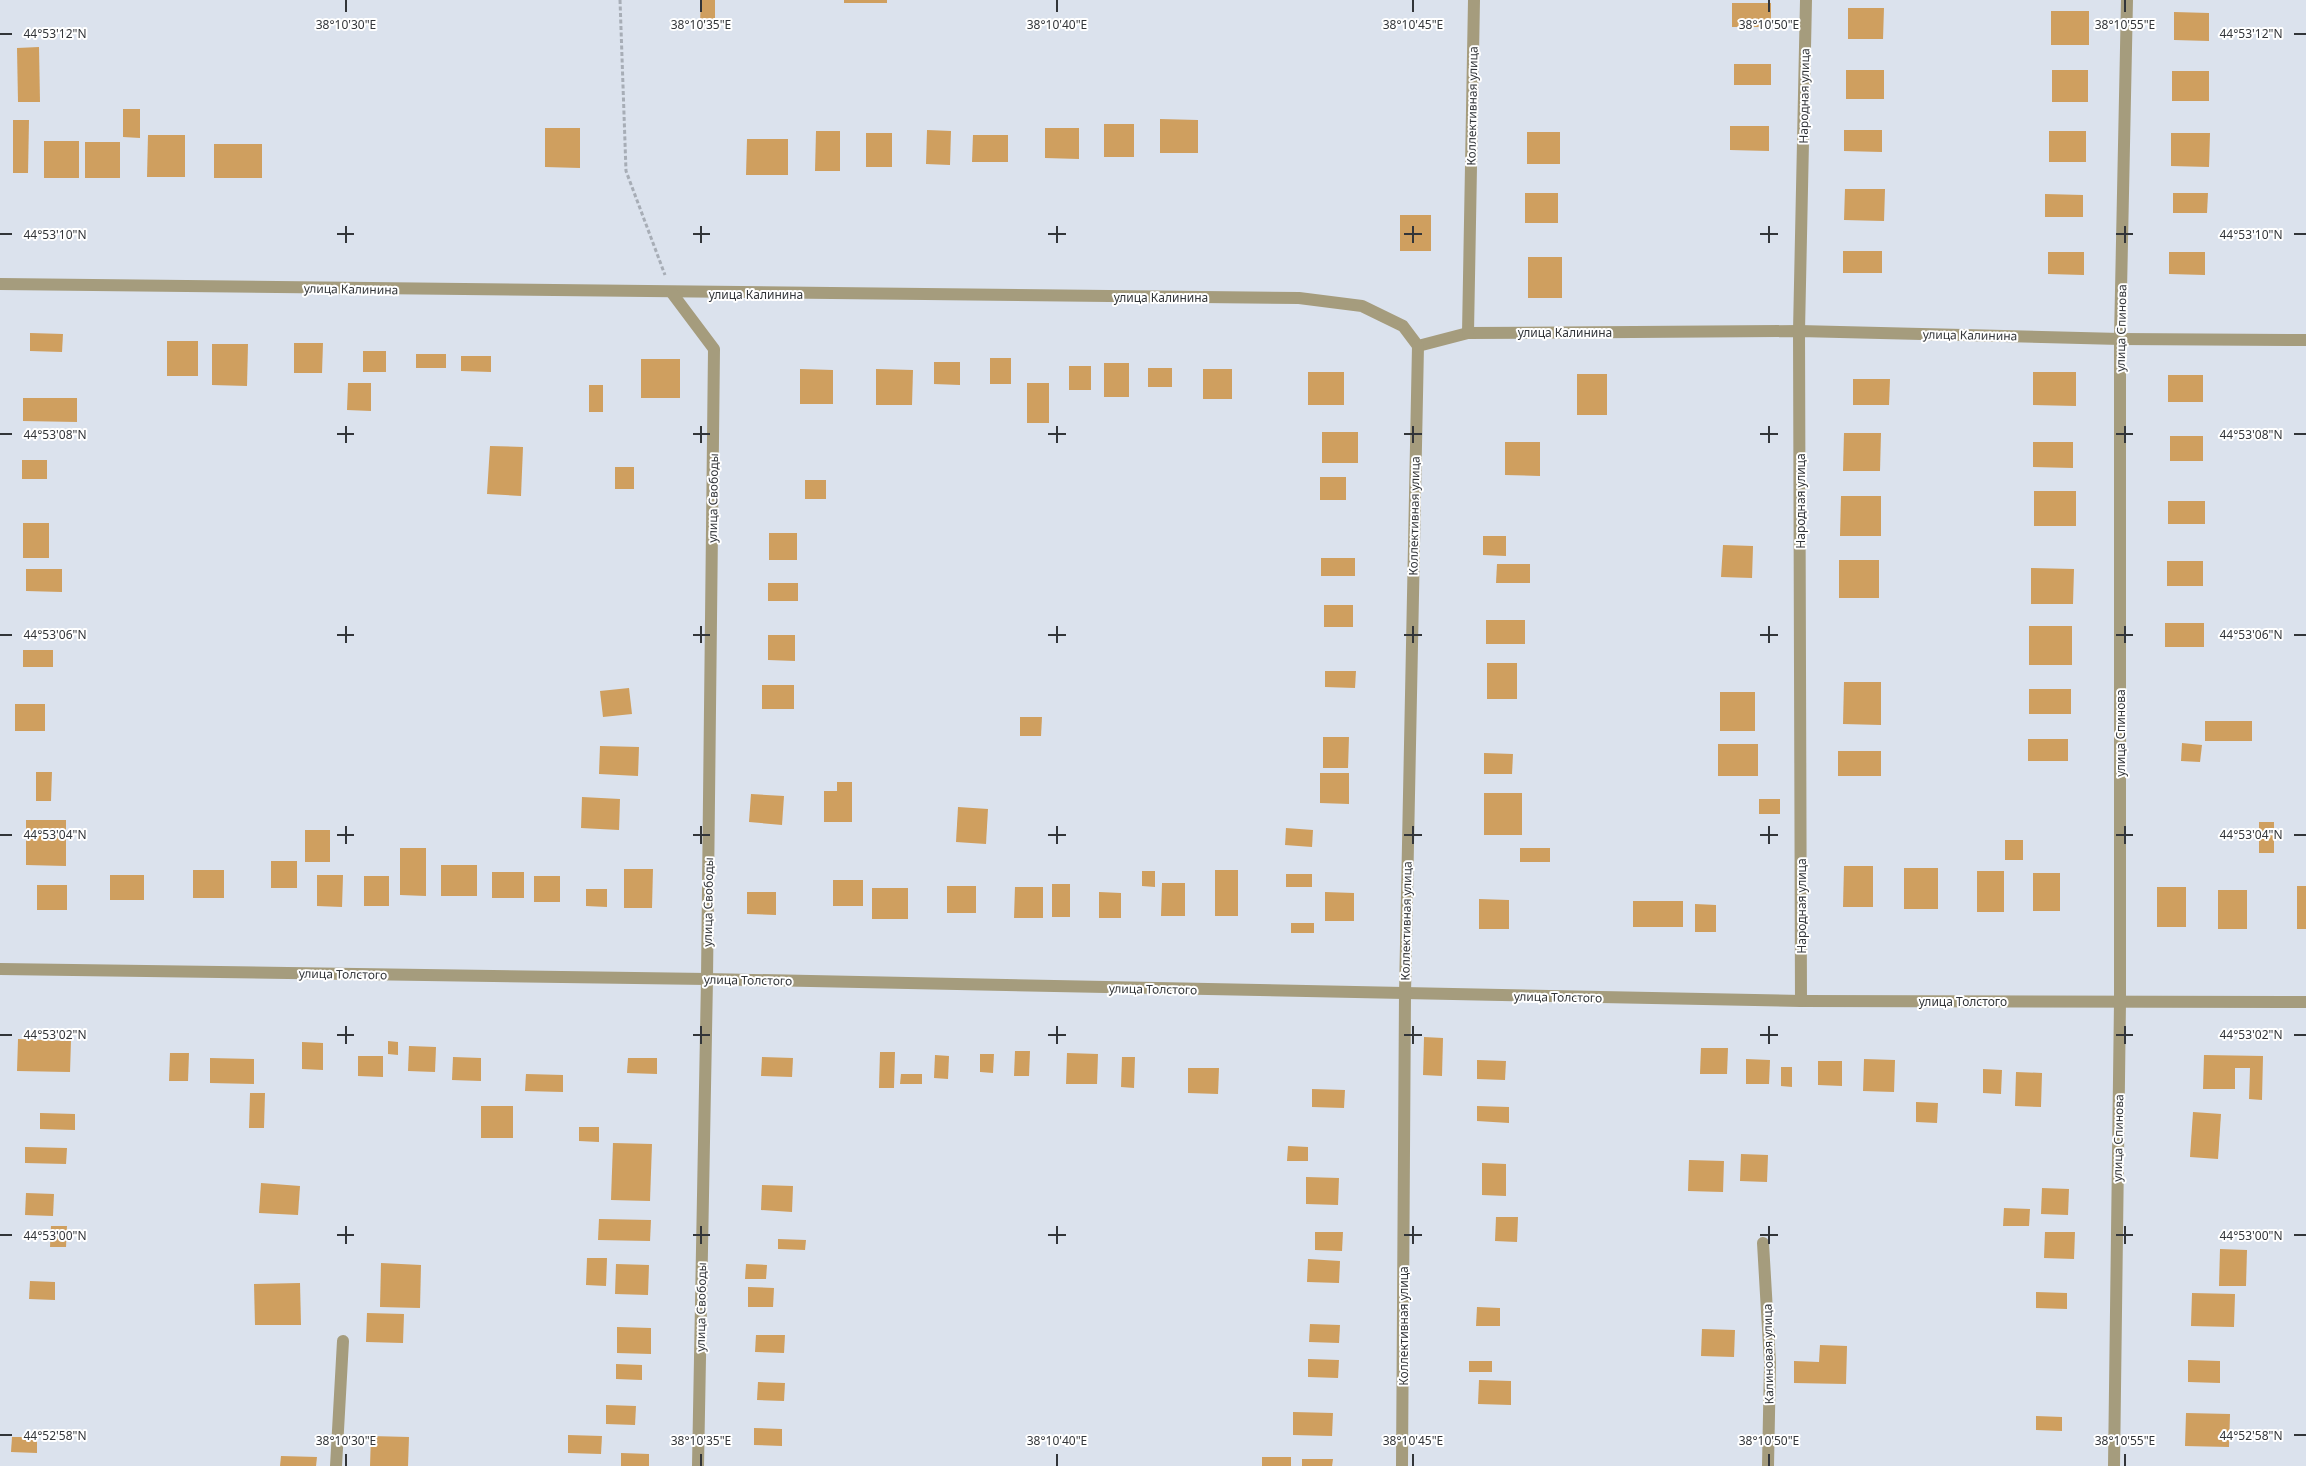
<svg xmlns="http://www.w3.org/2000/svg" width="2306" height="1466" font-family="'Noto Sans',sans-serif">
  <rect width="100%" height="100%" fill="#dbe2ed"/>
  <g fill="#cf9f5f">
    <path d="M701 0H715V22H700Z"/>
    <rect x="844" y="0" width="43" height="3"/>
    <rect x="1732" y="3" width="39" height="24"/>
    <path d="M1848 8H1884L1883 39H1848Z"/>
    <rect x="2051" y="11" width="38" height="34"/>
    <path d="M2174 12 2209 13V41L2174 40Z"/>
    <path d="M39 47 40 102H18L17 48Z"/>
    <rect x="1734" y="64" width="37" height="21"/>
    <rect x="1846" y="70" width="38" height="29"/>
    <rect x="2052" y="70" width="36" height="32"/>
    <rect x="2172" y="71" width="37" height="30"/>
    <path d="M123 109H140V138L123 137Z"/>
    <path d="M1160 119 1198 120V153H1160Z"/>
    <path d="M13 120H29L28 173H13Z"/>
    <rect x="1104" y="124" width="30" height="33"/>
    <path d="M1730 126H1769V151L1730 150Z"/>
    <path d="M545 128H580V168L545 167Z"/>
    <path d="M1045 128H1079V159L1045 158Z"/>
    <path d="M927 130 951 131 950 165 926 164Z"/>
    <path d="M1844 130H1882V152L1844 151Z"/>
    <path d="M816 131H840V171H815Z"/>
    <rect x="2049" y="131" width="37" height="31"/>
    <rect x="1527" y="132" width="33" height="32"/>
    <rect x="866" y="133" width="26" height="34"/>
    <path d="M2171 133H2210L2209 167 2171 166Z"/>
    <path d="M148 135H185V177H147Z"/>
    <path d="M973 135H1008V162H972Z"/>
    <path d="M747 139H788V175H746Z"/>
    <rect x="44" y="141" width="35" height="37"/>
    <rect x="85" y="142" width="35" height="36"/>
    <rect x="214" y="144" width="48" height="34"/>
    <path d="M1845 189H1885L1884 221 1844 220Z"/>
    <rect x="1525" y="193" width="33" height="30"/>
    <path d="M2173 193H2208L2207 213H2173Z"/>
    <path d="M2045 194 2083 195V217H2045Z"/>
    <rect x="1400" y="215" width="31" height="36"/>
    <rect x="1843" y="251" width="39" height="22"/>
    <path d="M2048 252H2084V275L2048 274Z"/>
    <path d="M2169 252H2205V275L2169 274Z"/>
    <rect x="1528" y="257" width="34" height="41"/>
    <path d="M30 333 63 334 62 352 30 351Z"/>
    <rect x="167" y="341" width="31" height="35"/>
    <path d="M294 343H323L322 373H294Z"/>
    <path d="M212 344H248L247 386 212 385Z"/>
    <rect x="363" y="351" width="23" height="21"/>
    <rect x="416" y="354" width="30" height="14"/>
    <path d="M461 356H491V372L461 371Z"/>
    <rect x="990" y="358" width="21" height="26"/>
    <rect x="641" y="359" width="39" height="39"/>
    <path d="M934 362H960V385L934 384Z"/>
    <rect x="1104" y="363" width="25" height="34"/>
    <rect x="1069" y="366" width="22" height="24"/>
    <rect x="1148" y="368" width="24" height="19"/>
    <path d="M800 369 833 370V404H800Z"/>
    <path d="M876 369 913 370 912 405H876Z"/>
    <rect x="1203" y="369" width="29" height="30"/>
    <rect x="1308" y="372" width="36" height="33"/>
    <path d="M2033 372H2076V406L2033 405Z"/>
    <rect x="1577" y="374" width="30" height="41"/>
    <rect x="2168" y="375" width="35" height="27"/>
    <path d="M1853 379H1890L1889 405H1853Z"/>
    <path d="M348 383H371V411L347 410Z"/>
    <rect x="1027" y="383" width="22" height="40"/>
    <rect x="589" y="385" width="14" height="27"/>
    <path d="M23 398H77V422L23 421Z"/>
    <rect x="1322" y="432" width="36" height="31"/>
    <path d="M1844 433H1881L1880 471H1843Z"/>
    <rect x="2170" y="436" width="33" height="25"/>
    <path d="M1505 442H1540V476L1505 475Z"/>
    <path d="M2033 442H2073V468L2033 467Z"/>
    <path d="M490 446 523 447 521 496 487 494Z"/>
    <rect x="22" y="460" width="25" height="19"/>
    <rect x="615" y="467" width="19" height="22"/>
    <rect x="1320" y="477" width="26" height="23"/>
    <rect x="805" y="480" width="21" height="19"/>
    <rect x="2034" y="491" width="42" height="35"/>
    <path d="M1841 496H1881V536H1840Z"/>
    <rect x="2168" y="501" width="37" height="23"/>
    <rect x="23" y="523" width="26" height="35"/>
    <rect x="769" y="533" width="28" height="27"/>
    <path d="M1483 536H1506V556L1483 555Z"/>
    <path d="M1723 545 1753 546 1752 578 1721 577Z"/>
    <rect x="1321" y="558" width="34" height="18"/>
    <rect x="1839" y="560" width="40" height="38"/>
    <rect x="2167" y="561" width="36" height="25"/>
    <path d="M1497 564H1530V583H1496Z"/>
    <path d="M2031 568 2074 569 2073 604H2031Z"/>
    <path d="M26 569H62V592L26 591Z"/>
    <rect x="768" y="583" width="30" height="18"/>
    <rect x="1324" y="605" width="29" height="22"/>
    <rect x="1486" y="620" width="39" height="24"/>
    <rect x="2165" y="623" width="39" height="24"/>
    <rect x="2029" y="626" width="43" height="39"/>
    <path d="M768 635H795V661L768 660Z"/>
    <rect x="23" y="650" width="30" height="17"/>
    <rect x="1487" y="663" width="30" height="36"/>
    <path d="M1325 671H1356L1355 688 1325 687Z"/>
    <path d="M1844 682H1881V725L1843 724Z"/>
    <rect x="762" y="685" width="32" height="24"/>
    <path d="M629 688 632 714 603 717 600 691Z"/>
    <rect x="2029" y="689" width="42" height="25"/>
    <rect x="1720" y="692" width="35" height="39"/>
    <rect x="15" y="704" width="30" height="27"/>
    <path d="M1020 717H1042L1041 736H1020Z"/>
    <rect x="2205" y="721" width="47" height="20"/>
    <path d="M1323 737H1349L1348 768H1323Z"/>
    <rect x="2028" y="739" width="40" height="22"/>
    <path d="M2182 743 2202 745 2200 762 2181 761Z"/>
    <rect x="1718" y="744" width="40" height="32"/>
    <path d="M600 746 639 747 638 776 599 774Z"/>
    <rect x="1838" y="751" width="43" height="25"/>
    <path d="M1484 753 1513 754 1512 774H1484Z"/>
    <path d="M36 772H52L51 801H36Z"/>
    <path d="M1320 773H1349V804L1320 803Z"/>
    <path d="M837 782H852V822H824V791H837Z"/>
    <rect x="1484" y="793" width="38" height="42"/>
    <path d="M751 794 784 796 782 825 749 822Z"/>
    <path d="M582 797 620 799 619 830 581 828Z"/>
    <rect x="1759" y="799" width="21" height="15"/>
    <path d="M958 807 988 809 986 844 956 842Z"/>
    <path d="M26 820H66V866L26 865Z"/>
    <rect x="2259" y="822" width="15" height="31"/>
    <path d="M1286 828 1313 830 1312 847 1285 845Z"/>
    <rect x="305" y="830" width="25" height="32"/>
    <rect x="2005" y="840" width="18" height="20"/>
    <path d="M400 848H426V896L400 895Z"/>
    <rect x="1520" y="848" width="30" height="14"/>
    <rect x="271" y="861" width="26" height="27"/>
    <rect x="441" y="865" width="36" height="31"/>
    <path d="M1844 866H1873V907H1843Z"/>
    <rect x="1904" y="868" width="34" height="41"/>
    <path d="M624 869H653L652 908H624Z"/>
    <rect x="193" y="870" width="31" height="28"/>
    <rect x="1215" y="870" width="23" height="46"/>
    <path d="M1142 871H1155V887L1142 886Z"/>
    <rect x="1977" y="871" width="27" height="41"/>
    <rect x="492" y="872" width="32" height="26"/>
    <rect x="2033" y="873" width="27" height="38"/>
    <rect x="1286" y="874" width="26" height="13"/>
    <rect x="110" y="875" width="34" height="25"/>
    <path d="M317 875H343L342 907 317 906Z"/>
    <rect x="364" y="876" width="25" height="30"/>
    <rect x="534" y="876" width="26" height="26"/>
    <rect x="833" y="880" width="30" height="26"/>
    <path d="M1162 883H1185V916H1161Z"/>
    <rect x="1052" y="884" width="18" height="33"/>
    <rect x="37" y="885" width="30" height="25"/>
    <rect x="947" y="886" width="29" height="27"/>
    <rect x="2297" y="886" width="9" height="43"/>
    <path d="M1015 887H1043V918H1014Z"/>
    <rect x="2157" y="887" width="29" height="40"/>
    <rect x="872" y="888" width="36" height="31"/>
    <path d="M586 889H607V907L586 906Z"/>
    <rect x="2218" y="890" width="29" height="39"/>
    <path d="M747 892H776V915L747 914Z"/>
    <path d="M1099 892 1121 893V918H1099Z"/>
    <path d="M1325 892 1354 893V921H1325Z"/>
    <path d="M1479 899 1509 900V929H1479Z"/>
    <rect x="1633" y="901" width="50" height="26"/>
    <path d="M1695 904 1716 905V932H1695Z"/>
    <rect x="1291" y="923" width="23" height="10"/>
    <path d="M1424 1037 1443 1038 1442 1076 1423 1075Z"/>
    <path d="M18 1039 71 1041 70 1072 17 1071Z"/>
    <path d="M388 1041 398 1042V1055L388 1054Z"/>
    <path d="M302 1042 323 1043V1070L302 1069Z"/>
    <path d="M409 1046 436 1047 435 1072 408 1071Z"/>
    <path d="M1701 1048H1728L1727 1074H1700Z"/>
    <path d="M1015 1051H1030L1029 1076H1014Z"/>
    <path d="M880 1052H895L894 1088H879Z"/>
    <path d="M170 1053H189L188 1081H169Z"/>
    <path d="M1067 1053 1098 1054 1097 1084H1066Z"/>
    <path d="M980 1054H994L993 1073 980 1072Z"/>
    <path d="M935 1055 949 1056 948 1079 934 1078Z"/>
    <path d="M2204 1055 2263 1056 2262 1100 2249 1099 2250 1068H2235V1089H2203Z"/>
    <path d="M358 1056H383V1077L358 1076Z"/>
    <path d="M453 1057 481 1058V1081L452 1080Z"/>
    <path d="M762 1057 793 1058 792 1077 761 1076Z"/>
    <path d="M1122 1057H1135L1134 1088 1121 1087Z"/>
    <path d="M210 1058 254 1059V1084L210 1083Z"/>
    <path d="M628 1058H657V1074L627 1073Z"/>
    <path d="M1746 1059 1770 1060 1769 1084H1746Z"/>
    <path d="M1864 1059 1895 1060 1894 1092 1863 1091Z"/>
    <path d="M1477 1060 1506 1061 1505 1080 1477 1079Z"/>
    <path d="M1818 1061H1842V1086L1818 1085Z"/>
    <path d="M1781 1067H1792V1087L1781 1086Z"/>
    <path d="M1188 1068H1219L1218 1094 1188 1093Z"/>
    <path d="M1983 1069 2002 1070 2001 1094 1983 1093Z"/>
    <path d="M2016 1072 2042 1073 2041 1107 2015 1106Z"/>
    <path d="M526 1074 563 1075V1092L525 1091Z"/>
    <path d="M901 1074H922V1084H900Z"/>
    <path d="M1312 1089 1345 1090 1344 1108 1312 1107Z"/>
    <path d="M250 1093H265L264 1128H249Z"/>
    <path d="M1916 1102 1938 1103 1937 1123 1916 1122Z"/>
    <rect x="481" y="1106" width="32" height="32"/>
    <path d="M1477 1106 1509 1107V1123L1477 1121Z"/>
    <path d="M2193 1112 2221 1114 2218 1159 2190 1157Z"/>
    <path d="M40 1113 75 1114V1130L40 1129Z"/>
    <path d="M579 1127H599V1142L579 1141Z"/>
    <path d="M613 1143 652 1144 650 1201 611 1200Z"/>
    <path d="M1288 1146 1308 1147V1161H1287Z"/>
    <path d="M25 1147 67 1148 66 1164 25 1163Z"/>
    <path d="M1741 1154 1768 1155 1767 1182 1740 1181Z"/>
    <path d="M1689 1160 1724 1161 1723 1192 1688 1191Z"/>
    <path d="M1482 1163 1506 1164V1196L1482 1195Z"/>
    <path d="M1306 1177 1339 1178 1338 1205 1306 1204Z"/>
    <path d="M261 1183 300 1186 298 1215 259 1213Z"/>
    <path d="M762 1185 793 1186 792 1212 761 1210Z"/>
    <path d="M2042 1188 2069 1189 2068 1215 2041 1214Z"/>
    <path d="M26 1193 54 1194 53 1216 25 1215Z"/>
    <path d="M2004 1208 2030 1209 2029 1226H2003Z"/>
    <path d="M1496 1217H1518L1517 1242 1495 1241Z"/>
    <path d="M599 1219 651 1220 650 1241 598 1240Z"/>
    <path d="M51 1226H67L66 1247H50Z"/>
    <path d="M1315 1232H1343L1342 1251 1315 1250Z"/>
    <path d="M2045 1232H2075L2074 1259 2044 1258Z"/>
    <path d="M778 1239 806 1240 805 1250 778 1249Z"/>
    <path d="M2220 1249 2247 1250 2246 1286H2219Z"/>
    <path d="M587 1258H607L606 1286 586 1285Z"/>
    <path d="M1308 1259 1340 1261 1339 1283 1307 1282Z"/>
    <path d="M381 1263 421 1265 420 1308 380 1307Z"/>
    <path d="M616 1264 649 1265 648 1295 615 1294Z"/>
    <path d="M746 1264 767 1265 766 1279H745Z"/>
    <path d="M30 1281 55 1282V1300L29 1299Z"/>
    <path d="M300 1283 301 1325H255L254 1284Z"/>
    <path d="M748 1287 774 1288 773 1307H748Z"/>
    <path d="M2036 1292 2067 1293V1309L2036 1308Z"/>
    <path d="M2192 1293 2235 1294 2234 1327 2191 1326Z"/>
    <path d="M1477 1307 1500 1308V1326H1476Z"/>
    <path d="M367 1313 404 1314 403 1343 366 1342Z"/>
    <path d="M1310 1324 1340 1325 1339 1343 1309 1342Z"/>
    <path d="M617 1327 651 1328V1354L617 1353Z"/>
    <path d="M1702 1329 1735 1330 1734 1357 1701 1356Z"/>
    <path d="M756 1335H785L784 1353 755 1352Z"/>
    <path d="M1820 1345 1847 1346 1846 1384 1794 1383V1361L1819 1362Z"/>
    <path d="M1308 1359 1339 1360 1338 1378 1308 1377Z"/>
    <path d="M2188 1360 2220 1361V1383L2188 1382Z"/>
    <rect x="1469" y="1361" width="23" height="11"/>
    <path d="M616 1364 642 1365V1380L616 1379Z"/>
    <path d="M1479 1380 1511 1381V1405L1478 1404Z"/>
    <path d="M758 1382 785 1383 784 1401 757 1400Z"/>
    <path d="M606 1405 636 1406 635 1425 606 1424Z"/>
    <path d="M1293 1412 1333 1413 1332 1436 1293 1435Z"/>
    <path d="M2186 1413 2230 1414 2229 1447 2185 1446Z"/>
    <path d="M2036 1416 2062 1417V1431L2036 1430Z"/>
    <path d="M754 1428 782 1429V1446L754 1445Z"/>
    <path d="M568 1435 602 1436 601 1454 568 1453Z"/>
    <path d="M371 1436 409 1437 408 1466H370Z"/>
    <path d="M12 1437H37V1453L11 1452Z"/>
    <path d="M621 1453 649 1454V1466H621Z"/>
    <path d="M281 1456 317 1457 316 1466H280Z"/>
    <rect x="1262" y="1457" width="29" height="9"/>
    <path d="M1302 1459H1333L1332 1466H1302Z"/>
  </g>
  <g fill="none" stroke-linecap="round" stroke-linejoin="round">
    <path stroke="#a7adb6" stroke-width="3" stroke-dasharray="4 2.5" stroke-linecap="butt" d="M620 0 626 171 665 275"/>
    <g stroke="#a59c7d" stroke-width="12">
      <path d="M0 284 1299 298 1362 306 1403 326 1418 346 1468 333 1799 331 2120 339 2306 340"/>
      <path d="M672 293 714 349 707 979 698 1466"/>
      <path d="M1468 333 1474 0"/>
      <path d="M0 969 707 979 1801 1001 2306 1002"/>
      <path d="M1801 1001 1799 331 1806 0"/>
      <path d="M1763 1243 1770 1363 1768 1466"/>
      <path d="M336 1466 343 1341"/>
      <path d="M1402 1466 1405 994 1418 346"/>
      <path d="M2114 1466 2120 1002V339L2127 0"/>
    </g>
  </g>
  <path fill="none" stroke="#323539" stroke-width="2" d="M346 0V12M701 0V12M1057 0V12M1413 0V12M1769 0V12M2125 0V12M0 34H12M2294 34H2306M346 226V243M701 226V243M1057 226V243M1413 226V243M1769 226V243M2125 226V243M0 234H12M337 234H354M693 234H710M1048 234H1066M1404 234H1422M1760 234H1778M2116 234H2133M2294 234H2306M346 426V443M701 426V443M1057 426V443M1413 426V443M1769 426V443M2125 426V443M0 434H12M337 434H354M693 434H710M1048 434H1066M1404 434H1422M1760 434H1778M2116 434H2133M2294 434H2306M346 626V643M701 626V643M1057 626V643M1413 626V643M1769 626V643M2125 626V643M0 635H12M337 635H354M693 635H710M1048 635H1066M1404 635H1422M1760 635H1778M2116 635H2133M2294 635H2306M346 826V844M701 826V844M1057 826V844M1413 826V844M1769 826V844M2125 826V844M0 835H12M337 835H354M693 835H710M1048 835H1066M1404 835H1422M1760 835H1778M2116 835H2133M2294 835H2306M346 1026V1044M701 1026V1044M1057 1026V1044M1413 1026V1044M1769 1026V1044M2125 1026V1044M0 1035H12M337 1035H354M693 1035H710M1048 1035H1066M1404 1035H1422M1760 1035H1778M2116 1035H2133M2294 1035H2306M346 1226V1244M701 1226V1244M1057 1226V1244M1413 1226V1244M1769 1226V1244M2125 1226V1244M0 1235H12M337 1235H354M693 1235H710M1048 1235H1066M1404 1235H1422M1760 1235H1778M2116 1235H2133M2294 1235H2306M0 1435H12M2294 1435H2306M346 1454V1466M701 1454V1466M1057 1454V1466M1413 1454V1466M1769 1454V1466M2125 1454V1466"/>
  <g text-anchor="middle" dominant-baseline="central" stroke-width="4" stroke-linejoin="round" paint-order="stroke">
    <g font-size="12" fill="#323539" stroke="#fff">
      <text transform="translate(1804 96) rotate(-89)">Народная улица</text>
      <text transform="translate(1472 106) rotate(-89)">Коллективная улица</text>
      <text transform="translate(351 289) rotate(1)">улица Калинина</text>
      <text x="756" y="294">улица Калинина</text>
      <text x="1161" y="297">улица Калинина</text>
      <text transform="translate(2121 328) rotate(-89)">улица Спинова</text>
      <text x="1565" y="332">улица Калинина</text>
      <text transform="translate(1970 335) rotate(1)">улица Калинина</text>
      <text transform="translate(713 498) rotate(-89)">улица Свободы</text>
      <text transform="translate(1800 501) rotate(-90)">Народная улица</text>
      <text transform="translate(1414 516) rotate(-89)">Коллективная улица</text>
      <text transform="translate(2120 733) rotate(-90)">улица Спинова</text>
      <text transform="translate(708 902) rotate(-89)">улица Свободы</text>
      <text transform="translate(1801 906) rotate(-90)">Народная улица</text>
      <text transform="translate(1406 921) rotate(-89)">Коллективная улица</text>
      <text transform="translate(343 974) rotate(1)">улица Толстого</text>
      <text transform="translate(748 980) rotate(1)">улица Толстого</text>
      <text transform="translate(1153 989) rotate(1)">улица Толстого</text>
      <text transform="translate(1558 997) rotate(1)">улица Толстого</text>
      <text x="1963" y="1001">улица Толстого</text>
      <text transform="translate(2118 1138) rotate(-89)">улица Спинова</text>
      <text transform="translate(701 1307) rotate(-89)">улица Свободы</text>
      <text transform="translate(1403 1326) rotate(-90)">Коллективная улица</text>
      <text transform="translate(1768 1354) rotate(-91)">Калиновая улица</text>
    </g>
  </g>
  <g font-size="12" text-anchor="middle" fill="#323539" stroke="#fff" stroke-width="4" stroke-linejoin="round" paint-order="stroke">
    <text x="346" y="29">38°10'30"E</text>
    <text x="701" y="29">38°10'35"E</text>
    <text x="1057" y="29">38°10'40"E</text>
    <text x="1413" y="29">38°10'45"E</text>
    <text x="1769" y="29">38°10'50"E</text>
    <text x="2125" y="29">38°10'55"E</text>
    <text x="55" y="38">44°53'12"N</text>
    <text x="2251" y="38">44°53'12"N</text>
    <text x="55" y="239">44°53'10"N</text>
    <text x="2251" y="239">44°53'10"N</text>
    <text x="55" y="439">44°53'08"N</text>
    <text x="2251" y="439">44°53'08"N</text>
    <text x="55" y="639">44°53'06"N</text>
    <text x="2251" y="639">44°53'06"N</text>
    <text x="55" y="839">44°53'04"N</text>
    <text x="2251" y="839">44°53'04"N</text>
    <text x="55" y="1039">44°53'02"N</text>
    <text x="2251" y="1039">44°53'02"N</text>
    <text x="55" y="1240">44°53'00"N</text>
    <text x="2251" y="1240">44°53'00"N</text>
    <text x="55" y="1440">44°52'58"N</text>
    <text x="2251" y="1440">44°52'58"N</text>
    <text x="346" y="1445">38°10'30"E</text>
    <text x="701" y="1445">38°10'35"E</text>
    <text x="1057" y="1445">38°10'40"E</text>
    <text x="1413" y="1445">38°10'45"E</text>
    <text x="1769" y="1445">38°10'50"E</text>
    <text x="2125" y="1445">38°10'55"E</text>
  </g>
</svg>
